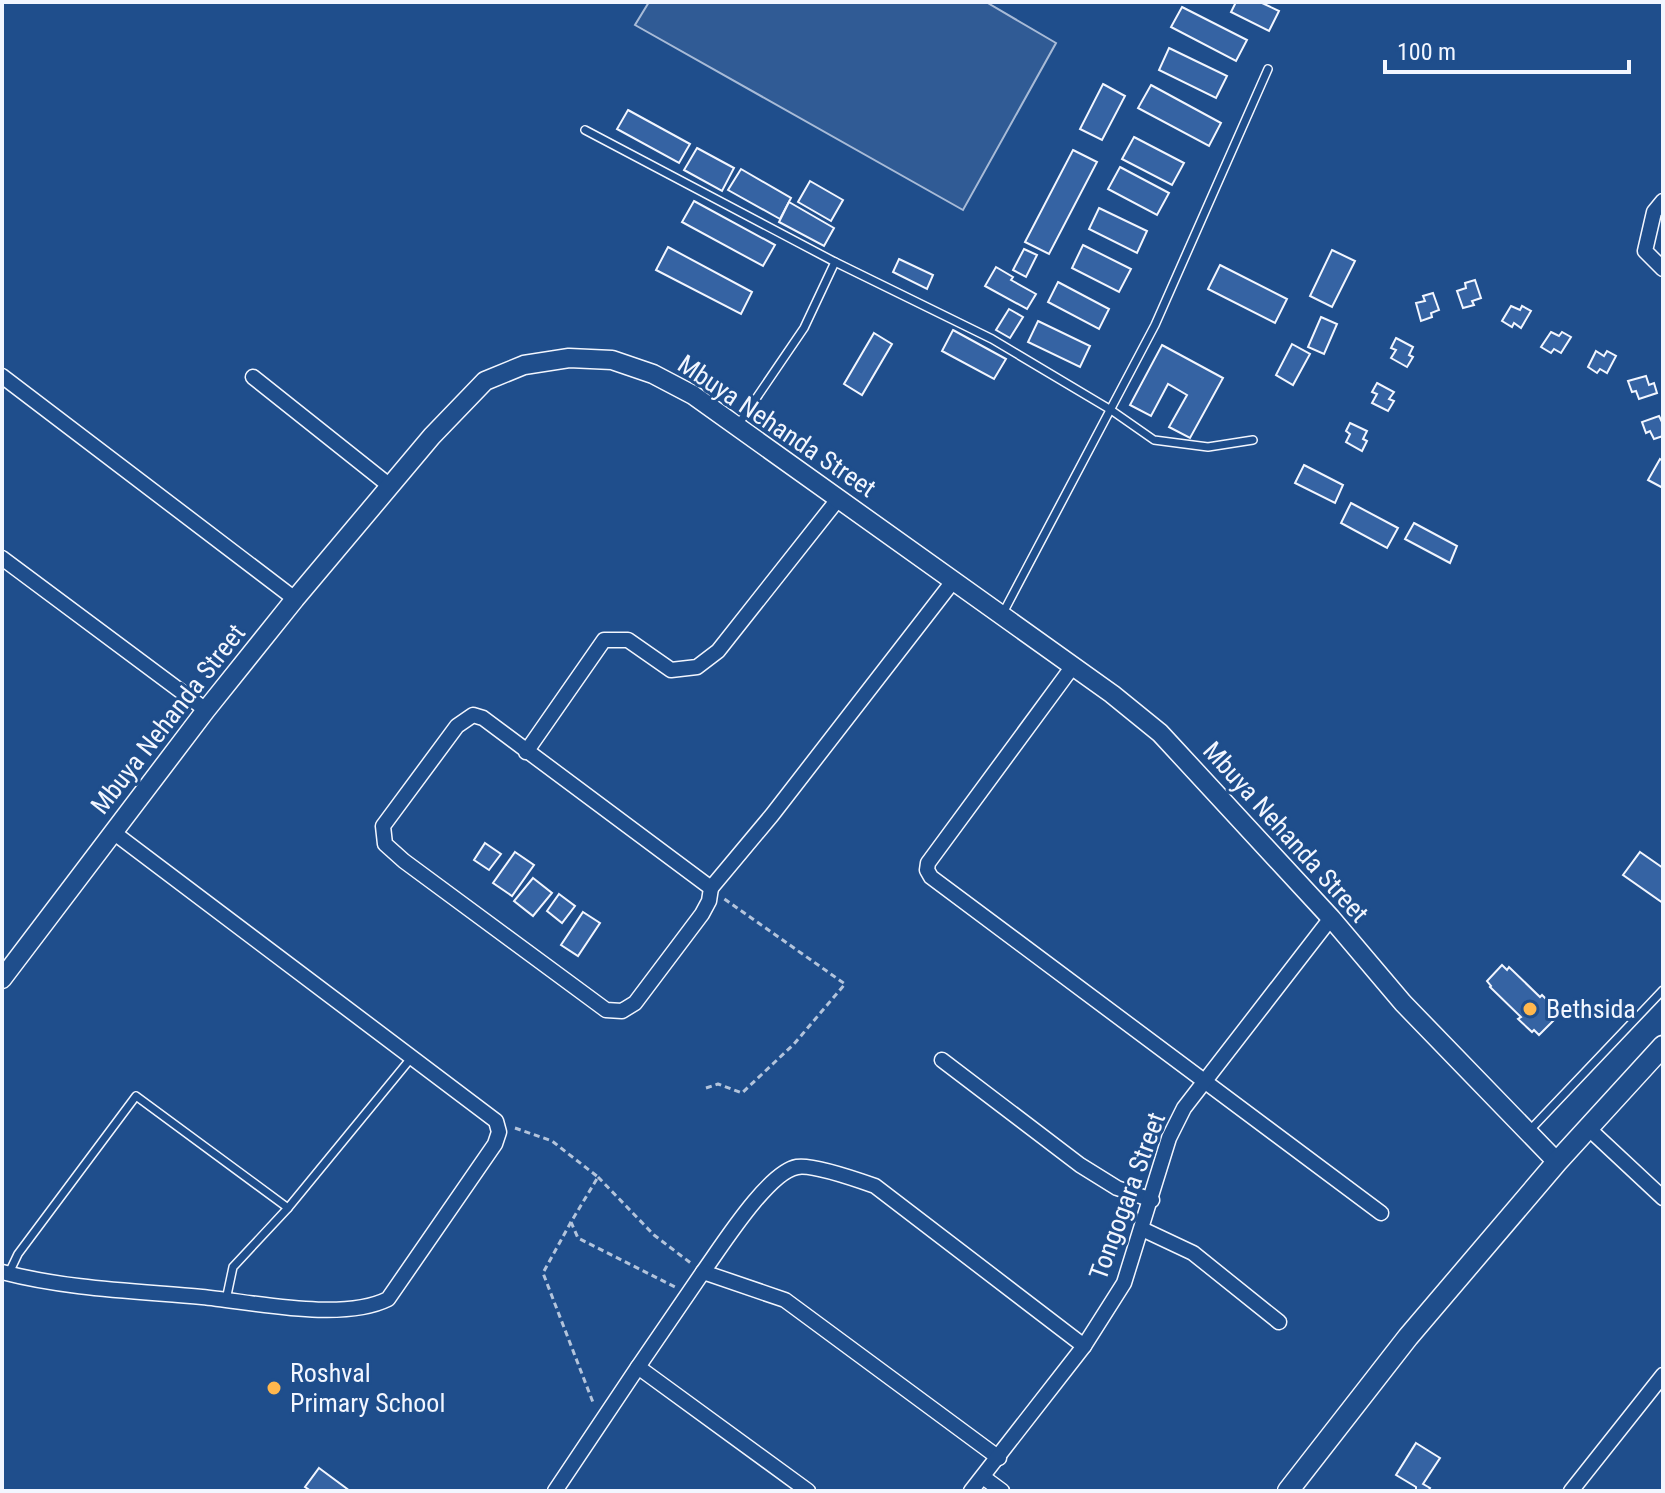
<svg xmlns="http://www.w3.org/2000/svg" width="1665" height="1493" font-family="'Roboto Condensed',sans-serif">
  <rect width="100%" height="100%" fill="#1f4e8c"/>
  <path fill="#305b95" stroke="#a8bbd7" stroke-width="2" d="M649 2H986L1056 43 963 210 635 25Z"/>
  <g fill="#3563a3" stroke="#f2f6ff" stroke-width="2">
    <path d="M1236 2H1260L1279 11 1269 31 1231 12Z"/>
    <path d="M1182 7 1247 40 1236 61 1171 27Z"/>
    <path d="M1169 48 1227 76 1216 98 1159 70Z"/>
    <path d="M1103 84 1125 96 1102 140 1080 129Z"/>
    <path d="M1151 85 1221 123 1209 146 1138 108Z"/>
    <path d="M628 110 690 144 679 163 617 129Z"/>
    <path d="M1134 137 1184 163 1172 185 1122 159Z"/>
    <path d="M697 148 734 168 722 191 684 170Z"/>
    <path d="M1073 150 1097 162 1049 254 1025 242Z"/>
    <path d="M1120 167 1169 193 1157 215 1108 189Z"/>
    <path d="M741 169 791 198 780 219 728 190Z"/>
    <path d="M810 181 843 200 831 221 798 202Z"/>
    <path d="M694 201 775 245 763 266 682 222Z"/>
    <path d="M789 202 834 228 824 246 779 222Z"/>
    <path d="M1099 208 1147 231 1137 253 1089 229Z"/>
    <path d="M1083 245 1131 269 1119 292 1072 268Z"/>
    <path d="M668 247 752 292 741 314 656 270Z"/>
    <path d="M1024 249 1037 255 1026 277 1013 270Z"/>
    <path d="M1332 250 1355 261 1332 307 1310 296Z"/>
    <path d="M899 259 933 275 927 289 893 272Z"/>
    <path d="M1220 265 1287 299 1275 323 1208 289Z"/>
    <path d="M996 267 1013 277 1011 280 1036 294 1027 309 985 286Z"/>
    <path d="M1475 280 1481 298 1472 301 1474 305 1463 308 1457 291 1466 288 1465 283Z"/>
    <path d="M1058 282 1109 309 1099 329 1048 302Z"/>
    <path d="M1433 293 1439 310 1431 313 1432 317 1421 321 1416 303 1425 301 1423 296Z"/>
    <path d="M1511 306 1520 310 1522 306 1531 311 1521 328 1514 323 1512 327 1502 321Z"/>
    <path d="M1009 309 1023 317 1010 338 996 330Z"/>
    <path d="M1321 317 1337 324 1324 354 1308 347Z"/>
    <path d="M1038 321 1090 346 1080 367 1028 342Z"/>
    <path d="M953 330 1006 359 994 379 942 351Z"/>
    <path d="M1551 332 1559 336 1562 332 1571 337 1561 353 1554 349 1551 353 1541 347Z"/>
    <path d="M874 333 892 344 862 395 844 384Z"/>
    <path d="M1396 338 1413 347 1409 355 1413 357 1407 367 1391 358 1396 350 1391 348Z"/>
    <path d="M1292 344 1310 354 1293 385 1276 375Z"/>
    <path d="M1162 345 1223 378 1190 438 1169 427 1187 395 1168 384 1151 416 1130 405Z"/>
    <path d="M1596 351 1604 356 1607 351 1616 356 1607 373 1600 369 1597 373 1588 367Z"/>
    <path d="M1646 376 1649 385 1654 383 1657 393 1639 399 1636 391 1632 392 1628 381Z"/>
    <path d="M1377 383 1394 392 1389 399 1394 401 1388 411 1372 403 1377 394 1372 392Z"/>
    <path d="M1659 416 1663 424V436L1654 439 1650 431 1646 433 1642 422Z"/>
    <path d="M1350 423 1367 431 1363 439 1367 441 1362 451 1346 442 1350 434 1346 431Z"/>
    <path d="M1660 459 1663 461V488L1648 480Z"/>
    <path d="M1304 465 1343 485 1335 503 1295 483Z"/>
    <path d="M1351 503 1398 528 1387 548 1341 523Z"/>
    <path d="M1414 523 1457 546 1450 563 1405 539Z"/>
    <path d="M485 843 501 854 489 870 474 860Z"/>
    <path d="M515 852 534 865 512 896 493 883Z"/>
    <path d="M1640 852 1663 868V903L1623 875Z"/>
    <path d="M533 878 552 893 533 916 514 901Z"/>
    <path d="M559 894 575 906 562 923 547 911Z"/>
    <path d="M583 912 600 923 578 956 561 945Z"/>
    <path d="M1502 965 1507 970 1509 967 1540 997 1542 995 1555 1008 1553 1010 1559 1015 1539 1035 1534 1030 1532 1032 1518 1019 1521 1017 1490 987 1491 986 1487 981Z"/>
    <path d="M1416 1443 1440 1458 1423 1484 1430 1488 1428 1491H1416V1487L1396 1475Z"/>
    <path d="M319 1468 350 1491H311L305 1487Z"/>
  </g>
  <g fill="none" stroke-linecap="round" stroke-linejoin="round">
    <g stroke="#f2f6ff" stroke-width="10">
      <g id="service">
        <path d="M585 130 835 262 992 339 1111 410 1154 440 1208 447 1253 440"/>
        <path d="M738 425 804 328 835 262"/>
        <path d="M1003 613 1155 325 1268 69"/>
        <path d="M1530 1130 1663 990"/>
        <path d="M9 1273 18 1254 136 1096 288 1208"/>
        <path d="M226 1300 233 1267 288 1208 412 1057"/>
      </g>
    </g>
    <g stroke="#f2f6ff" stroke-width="17">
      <g id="minor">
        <path d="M1663 201 1654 212 1645 251 1663 269"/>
        <path d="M2 376 295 599"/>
        <path d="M253 377 390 486"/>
        <path d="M2 558 206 710"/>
        <path d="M1073 666 928 863 927 870 931 877 1381 1213"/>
        <path d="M473 715 483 718 711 888 709 901 702 914 635 1003 622 1011 606 1010 404 861 385 844 383 826 457 726Z"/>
        <path d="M526 752 604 640H628L671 670 697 667 718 651 839 498"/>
        <path d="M711 888 772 815 954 580"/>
        <path d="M942 1060 1080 1165 1117 1188 1152 1200"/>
        <path d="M1588 1128 1663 1198"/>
        <path d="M1142 1229 1193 1253 1279 1322"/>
        <path d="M2 1272C67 1289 135 1291 202 1297 253 1302 342 1322 388 1299L495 1144 499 1132 496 1121 113 832"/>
        <path d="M703 1272C721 1247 768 1172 797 1167 813 1164 858 1180 875 1186L1084 1346"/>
        <path d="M638 1367 703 1272 785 1300 999 1458"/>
        <path d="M983 1477 1002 1491"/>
        <path d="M555 1491 638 1367 808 1491"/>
        <path d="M971 1491 1084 1346 1124 1283 1169 1138 1184 1108 1331 918"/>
        <path d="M1571 1491 1663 1375"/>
      </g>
    </g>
    <g stroke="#f2f6ff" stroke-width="21">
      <path id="tertiary" d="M2 979 206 710 295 599 432 436 485 381 524 365 569 358 612 360 653 374 693 395 1112 694 1160 733 1331 918 1403 1003 1557 1162"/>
    </g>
    <g stroke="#f2f6ff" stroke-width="23">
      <path id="secondary" d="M1288 1491 1408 1337 1557 1162 1663 1046"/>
    </g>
    <g stroke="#b3c4dc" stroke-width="3" stroke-dasharray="6 4" stroke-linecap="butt">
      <path d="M706 1088 718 1084 742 1093 794 1044 845 984 723 898"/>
      <path d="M515 1128 552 1141 598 1177 571 1222 578 1238 675 1287"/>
      <path d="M598 1177 654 1235 692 1264"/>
      <path d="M571 1222 543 1273 594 1405"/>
    </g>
    <use href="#service" stroke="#1f4e8c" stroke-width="7"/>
    <use href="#minor" stroke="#1f4e8c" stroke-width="14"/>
    <use href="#tertiary" stroke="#1f4e8c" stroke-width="18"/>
    <use href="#secondary" stroke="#1f4e8c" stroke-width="20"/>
  </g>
  <g fill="#ffb74d" stroke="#1f4e8c" stroke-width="3">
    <circle cx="1530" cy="1009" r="8"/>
    <circle cx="274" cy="1388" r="8"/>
  </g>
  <g text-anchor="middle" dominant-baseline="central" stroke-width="6" stroke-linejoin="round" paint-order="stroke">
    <g font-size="26" fill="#f2f6ff" stroke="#1f4e8c">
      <text transform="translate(777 426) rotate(34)">Mbuya Nehanda Street</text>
      <text transform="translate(168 719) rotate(-52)">Mbuya Nehanda Street</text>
      <text transform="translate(1286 832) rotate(48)">Mbuya Nehanda Street</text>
      <text transform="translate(1127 1196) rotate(-70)">Tongogara Street</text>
    </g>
    <g font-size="26" fill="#f2f6ff" stroke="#1f4e8c" text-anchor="start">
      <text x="1546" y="1009">Bethsida</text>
      <text x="290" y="1373">Roshval<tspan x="290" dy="30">Primary School</tspan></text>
    </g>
  </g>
  <rect width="1665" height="1493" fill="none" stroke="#f2f6ff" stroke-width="8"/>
  <path d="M1385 60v12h244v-12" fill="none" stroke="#f2f6ff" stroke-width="4"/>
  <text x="1397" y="60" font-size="24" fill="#f2f6ff" stroke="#1f4e8c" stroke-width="6" paint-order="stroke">100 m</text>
</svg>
